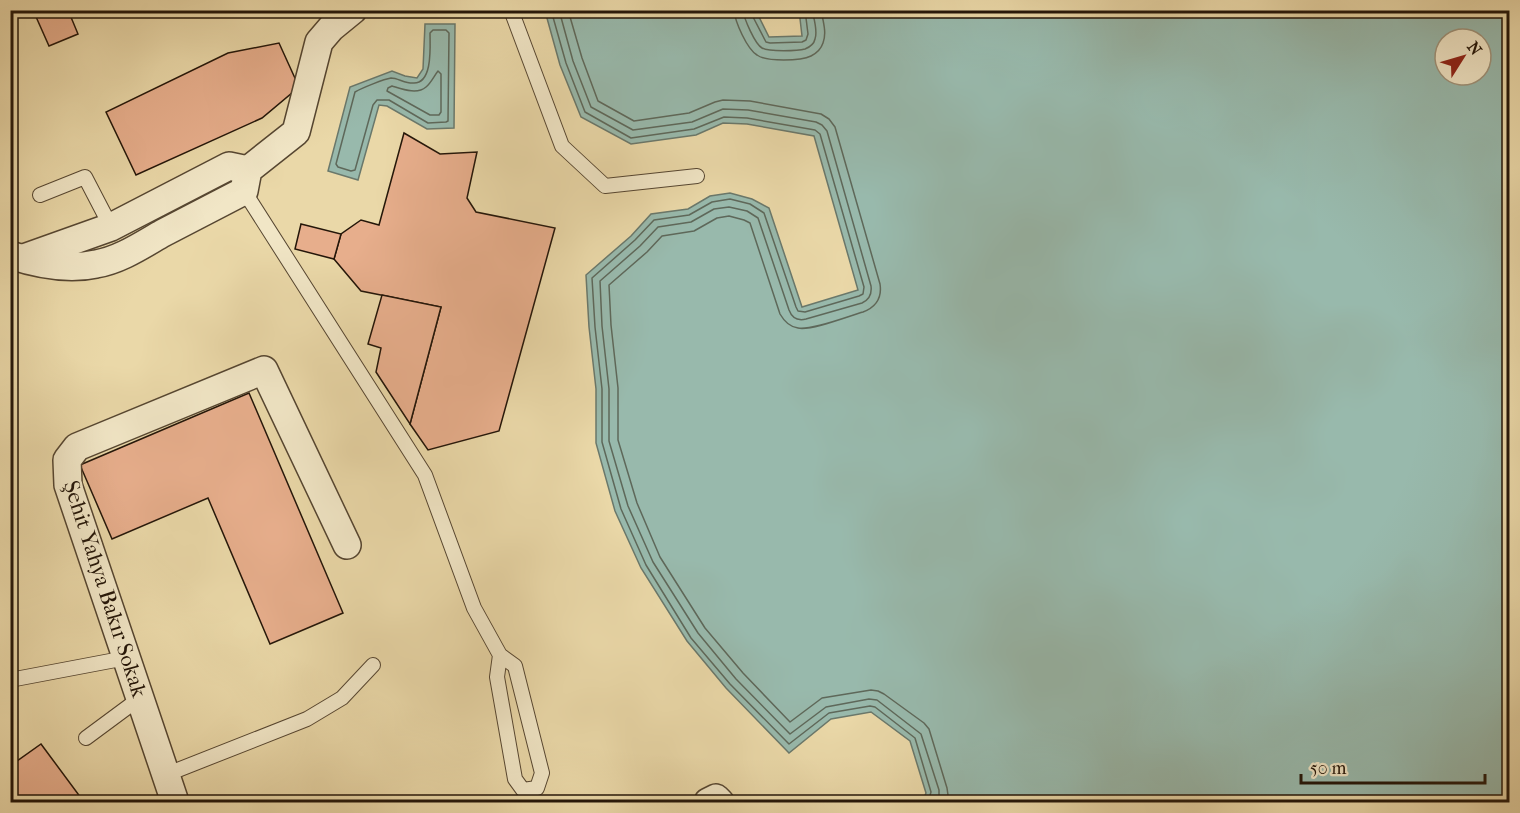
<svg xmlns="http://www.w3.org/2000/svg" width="1520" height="813" font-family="'IM FELL French Canon',serif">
  <rect width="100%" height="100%" fill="#ead8a8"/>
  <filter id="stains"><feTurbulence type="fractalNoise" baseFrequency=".00333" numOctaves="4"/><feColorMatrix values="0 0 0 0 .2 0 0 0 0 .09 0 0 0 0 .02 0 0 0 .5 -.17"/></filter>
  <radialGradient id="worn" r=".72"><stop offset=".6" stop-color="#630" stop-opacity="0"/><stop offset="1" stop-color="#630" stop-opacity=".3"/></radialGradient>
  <g fill="#98b9ac" stroke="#6a786b" stroke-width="1.5" fill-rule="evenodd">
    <path d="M799 10 1509 11V802H922L926 793 910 741 871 712 831 719 789 753 726 688 687 641 641 568 615 511 596 443V389L589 327 586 275 631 236 651 214 688 209 710 196 730 193 752 199 769 208 802 307 858 290 814 136 747 124 723 123 696 135 631 144 581 117 560 65 545 11H756L769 37 802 36ZM1445 39H1481V75H1445Z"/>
    <path d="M425 24H455L454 128 427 129 387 106 379 105 358 180 328 171 350 87 392 71 405 76 417 78 423 69Z"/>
  </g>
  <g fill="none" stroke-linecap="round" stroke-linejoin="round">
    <g stroke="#5e685a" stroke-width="1.5">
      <path d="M551 10 566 63 585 112 631 138 694 129 724 117 747 118 815 130 820 134 864 287 863 294 859 296 805 312 798 311 796 307 764 213 750 204 730 199 712 202 689 215 654 220 635 240 592 278 595 327 602 389V442L621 509 646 565 691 638 730 684 789 744 829 713 870 706 875 707 915 738 931 792 928 802"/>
      <path d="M559 10 573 61 591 107 633 130 692 122 723 109 748 110 816 122 822 125 827 131 871 286C872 294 869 300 862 303L806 319C798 321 792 318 789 310L758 218 747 211 729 207 714 209 691 222 658 227 640 246 600 281 602 326 609 389V441L628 506 653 562 698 633 736 679 790 734 826 707 869 699 877 700 921 734 939 790V796L937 802"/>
      <path d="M568 10 582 58 598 101 634 121 689 113 715 102 723 100 750 101 821 114 829 119 835 127 880 284C882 297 876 307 863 312 849 316 811 331 798 328 790 327 784 321 780 314L750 223 744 220 729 216 717 218 694 231 662 236 647 252 609 285 611 325 618 388V440L637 503 660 557 705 628 743 673 790 722 822 698 871 690 878 691 884 694 924 723 929 729 947 788 948 795 946 802"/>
      <path d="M734 10C735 22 747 49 757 55 766 62 801 61 811 56 817 53 821 49 823 43 827 33 823 21 821 10"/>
      <path d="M743 10C744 19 755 44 762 48 769 52 798 51 805 49 810 47 814 44 815 39 818 31 814 19 812 10"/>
      <path d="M751 10 752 15 766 42 770 43 802 42 806 40 808 34 805 10"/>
      <path d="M433 30H446L449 33 448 121 446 122 428 123 389 100H377L373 105 355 170 351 171 338 167 336 164 355 92C362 88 384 79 391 78 398 78 406 84 414 83 433 83 430 46 430 33Z"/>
      <path d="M438 71 441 74V112L439 115H430L387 91 388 88 392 86C402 89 417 95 426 87 431 83 434 76 438 71Z"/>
    </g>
  </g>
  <g fill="#e7ae8c" stroke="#241609" stroke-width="1.5">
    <path d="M33 10H68L78 34 49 46Z"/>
    <path d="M279 43 299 87 262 118 136 175 106 112 228 53Z"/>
    <path d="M404 133 440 154 477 152 467 198 476 212 555 228 499 431 428 450 410 424 441 307 361 291 334 259 341 234 361 220 379 225Z"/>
    <path d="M301 224 341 234 334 259 295 249Z"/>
    <path d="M382 295 441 307 410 424 376 372 381 348 368 344Z"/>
    <path d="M249 393 343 613 270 644 208 498 112 539 80 465Z"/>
    <path d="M41 744 84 802H10V766Z"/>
  </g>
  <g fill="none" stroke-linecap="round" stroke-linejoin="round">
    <g stroke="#564631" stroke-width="16">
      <g id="service">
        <path d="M511 10 562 146 605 186 697 176"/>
        <path d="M244 191 425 475 474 608 500 655 515 666 542 773 537 788 523 790 515 779 497 677 500 655"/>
        <path d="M40 195 85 177 111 227"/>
        <path d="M10 680 126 658"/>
        <path d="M86 738 140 698"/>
        <path d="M165 775 307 719 342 698 373 665"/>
      </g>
    </g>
    <g stroke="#564631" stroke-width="30">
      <g id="minor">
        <path d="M10 255C37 264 69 270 96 264 120 260 142 245 163 233 190 219 217 205 244 191L248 170 296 132 319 42 331 28 353 10"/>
        <path d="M24 258 111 227 229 166 248 170"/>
        <path d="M175 802 68 485 67 460 77 447 264 370 347 545"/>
        <path d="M708 802 716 798 720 802"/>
      </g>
    </g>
    <use href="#service" stroke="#f1e6c6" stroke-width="14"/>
    <use href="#minor" stroke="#f1e6c6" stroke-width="27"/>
  </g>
  <g text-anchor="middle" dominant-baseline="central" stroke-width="4.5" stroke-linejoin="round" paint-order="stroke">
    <g font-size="22" fill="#241609" stroke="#f1e6c6">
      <text transform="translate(105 589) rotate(72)">Şehit Yahya Bakır Sokak</text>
    </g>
  </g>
  <rect width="1520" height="813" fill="none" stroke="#ead8a8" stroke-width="36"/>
  <rect x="12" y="12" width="1496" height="789" fill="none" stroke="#241609" stroke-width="3"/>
  <rect x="18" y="18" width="1484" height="777" fill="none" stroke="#241609" stroke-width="1.5"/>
  <g transform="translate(1463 57) rotate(53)"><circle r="28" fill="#f1e6c6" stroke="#9f937a" stroke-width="1.5"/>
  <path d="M0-4.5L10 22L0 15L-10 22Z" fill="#8f2418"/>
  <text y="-9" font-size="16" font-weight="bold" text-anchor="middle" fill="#241609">N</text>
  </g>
  <path d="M1301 774v9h184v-9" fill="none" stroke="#241609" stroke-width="3"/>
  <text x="1310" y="774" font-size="18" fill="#241609" stroke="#f1e6c6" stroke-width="4.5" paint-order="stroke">50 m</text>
  <rect width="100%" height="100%" filter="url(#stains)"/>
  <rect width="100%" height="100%" fill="url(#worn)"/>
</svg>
